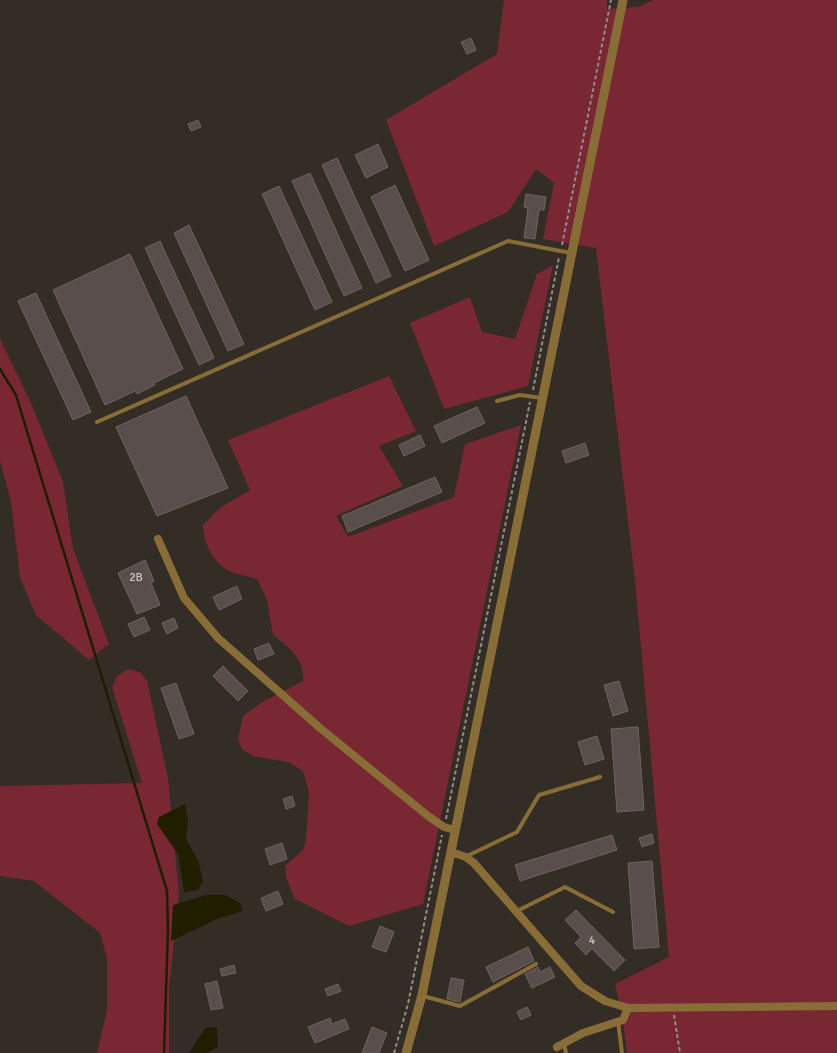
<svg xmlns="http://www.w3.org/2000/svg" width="837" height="1053" font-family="Signika,sans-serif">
  <rect width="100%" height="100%" fill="#342d26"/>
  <g fill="#792733">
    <path d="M504 0H607V9L638 7 654 0H837V1053H627L622 1013 615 984 669 957 635 581 596 248 543 239 554 183 536 169 508 212 434 246 386 120 497 54Z"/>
    <path d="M553 265 528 386 444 409 410 323 470 297 482 332 515 339 537 274Z"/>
    <path d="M0 339 31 403 63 482 73 549 109 644 89 660 36 615 20 578 11 502 0 460Z"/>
    <path d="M389 376 416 431 379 446 403 486 336 516 348 537 454 497 465 444 521 425 423 904 349 926 295 899 286 877 285 866 303 850 306 840 309 793 303 771 288 762 253 756 242 749 238 739 243 716 262 702 303 681C305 659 289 647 273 635L267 600 257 579C248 576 231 574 223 567 210 557 203 540 203 525L220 508 250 490 228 440Z"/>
    <path d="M128 669 140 672 147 681 168 778 179 895 169 988V1053H97L107 1010V958L100 933 34 881 0 876V786L142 783 112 687 117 676Z"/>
  </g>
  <g fill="#201e00">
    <path d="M185 804 188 820 186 839 198 860 203 881 198 890 184 892 178 854 157 824 159 817Z"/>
    <path d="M206 895H226L240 903 243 911 217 919 171 941 173 905Z"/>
    <path d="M214 1027 217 1029 218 1047 206 1053H189L205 1028Z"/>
  </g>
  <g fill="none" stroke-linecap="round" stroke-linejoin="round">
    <path stroke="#201e00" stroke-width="2.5" d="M0 369 16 395 167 891 168 929 164 1053"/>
  </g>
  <g fill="#594e4b" stroke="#6f6360">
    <path d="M471 38 476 50 467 54 461 42Z"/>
    <path d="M198 120 201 127 191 131 188 124Z"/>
    <path d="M378 144 388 167 366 178 355 155Z"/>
    <path d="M337 158 391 276 376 283 322 165Z"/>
    <path d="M310 173 362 288 344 296 292 181Z"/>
    <path d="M395 185 429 260 405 271 371 197Z"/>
    <path d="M279 186 332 302 315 310 262 194Z"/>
    <path d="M526 194 546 197 544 210H539L535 239 524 238 528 208 524 207Z"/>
    <path d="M189 225 244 344 228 351 174 233Z"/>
    <path d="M160 241 214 358 199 365 145 248Z"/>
    <path d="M130 254 183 369 154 383 155 385 137 394 135 391 105 405 53 290Z"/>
    <path d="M36 293 91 412 73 420 18 301Z"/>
    <path d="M186 396 228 488 157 516 116 427Z"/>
    <path d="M477 407 485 423 442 443 434 426Z"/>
    <path d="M420 435 425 446 404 456 399 445Z"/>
    <path d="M585 443 589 455 566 463 562 451Z"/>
    <path d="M435 477 442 492 348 532 342 516Z"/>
    <path d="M145 560 154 581 151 583 160 605 137 614 118 573Z"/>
    <path d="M237 586 242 599 219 610 213 597Z"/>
    <path d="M144 617 150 630 134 637 128 624Z"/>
    <path d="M174 618 178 628 167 634 162 623Z"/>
    <path d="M269 643 274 654 258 660 254 649Z"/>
    <path d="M223 666 248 691 238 701 213 676Z"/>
    <path d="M619 681 628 711 613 716 604 685Z"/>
    <path d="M176 683 194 734 179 739 161 688Z"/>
    <path d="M638 727 644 810 617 812 611 729Z"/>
    <path d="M597 736 604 759 585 765 578 742Z"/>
    <path d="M292 796 295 806 286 809 283 799Z"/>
    <path d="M652 834 654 843 642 847 639 838Z"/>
    <path d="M612 835 617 850 520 881 515 865Z"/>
    <path d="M282 843 287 859 270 865 265 849Z"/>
    <path d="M652 861 659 947 634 949 628 863Z"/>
    <path d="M278 891 283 904 266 911 261 898Z"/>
    <path d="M576 910 625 960 614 971 592 949 586 955 575 943 581 937 565 920Z"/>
    <path d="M380 926 394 932 386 952 372 947Z"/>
    <path d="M528 947 534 961 493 982 486 967Z"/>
    <path d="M234 965 236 973 222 976 220 969Z"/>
    <path d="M538 967 540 972 550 967 555 977 532 988 525 974Z"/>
    <path d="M451 978 464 980 460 1002 447 999Z"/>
    <path d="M217 981 223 1008 211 1010 205 984Z"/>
    <path d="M338 984 341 991 328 996 325 989Z"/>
    <path d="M527 1007 531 1015 521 1020 517 1012Z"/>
    <path d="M330 1018 332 1024 345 1019 349 1029 315 1043 308 1027Z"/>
    <path d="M372 1027 387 1033 379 1053H362Z"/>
  </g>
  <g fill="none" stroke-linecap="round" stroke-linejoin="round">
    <g stroke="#928c87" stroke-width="2" stroke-dasharray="4 2.5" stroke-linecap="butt">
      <path d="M562 245 611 0"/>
      <path d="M533 390 559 257"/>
      <path d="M446 819 530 402"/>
      <path d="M674 1015 680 1053"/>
      <path d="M394 1053 408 1004 442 835"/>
    </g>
    <g stroke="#896d36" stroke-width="4">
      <path d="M497 401 520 395 542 398"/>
      <path d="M97 422 508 241 571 253"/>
      <path d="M467 856 517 832 539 795 600 777"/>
      <path d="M517 911 565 887 613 912"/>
      <path d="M423 996 460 1006 536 964"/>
      <path d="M618 1021 622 1053"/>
      <path d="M564 1043 566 1053"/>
    </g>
    <g stroke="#896d36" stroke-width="8">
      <path d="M158 539 184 598 218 638 320 728 428 816 444 827 455 830"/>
      <path d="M451 852 466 857 474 863 581 986 605 1001 628 1008 837 1006"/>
      <path d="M557 1047 583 1033 623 1020 628 1008"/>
    </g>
    <path stroke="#896d36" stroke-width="9" d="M406 1053 422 995 623 0"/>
  </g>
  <g text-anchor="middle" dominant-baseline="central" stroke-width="4" stroke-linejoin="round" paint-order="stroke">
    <g font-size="12" fill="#cdc7c3">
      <text x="136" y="577">2B</text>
      <text x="592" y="940">4</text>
    </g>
  </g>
</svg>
